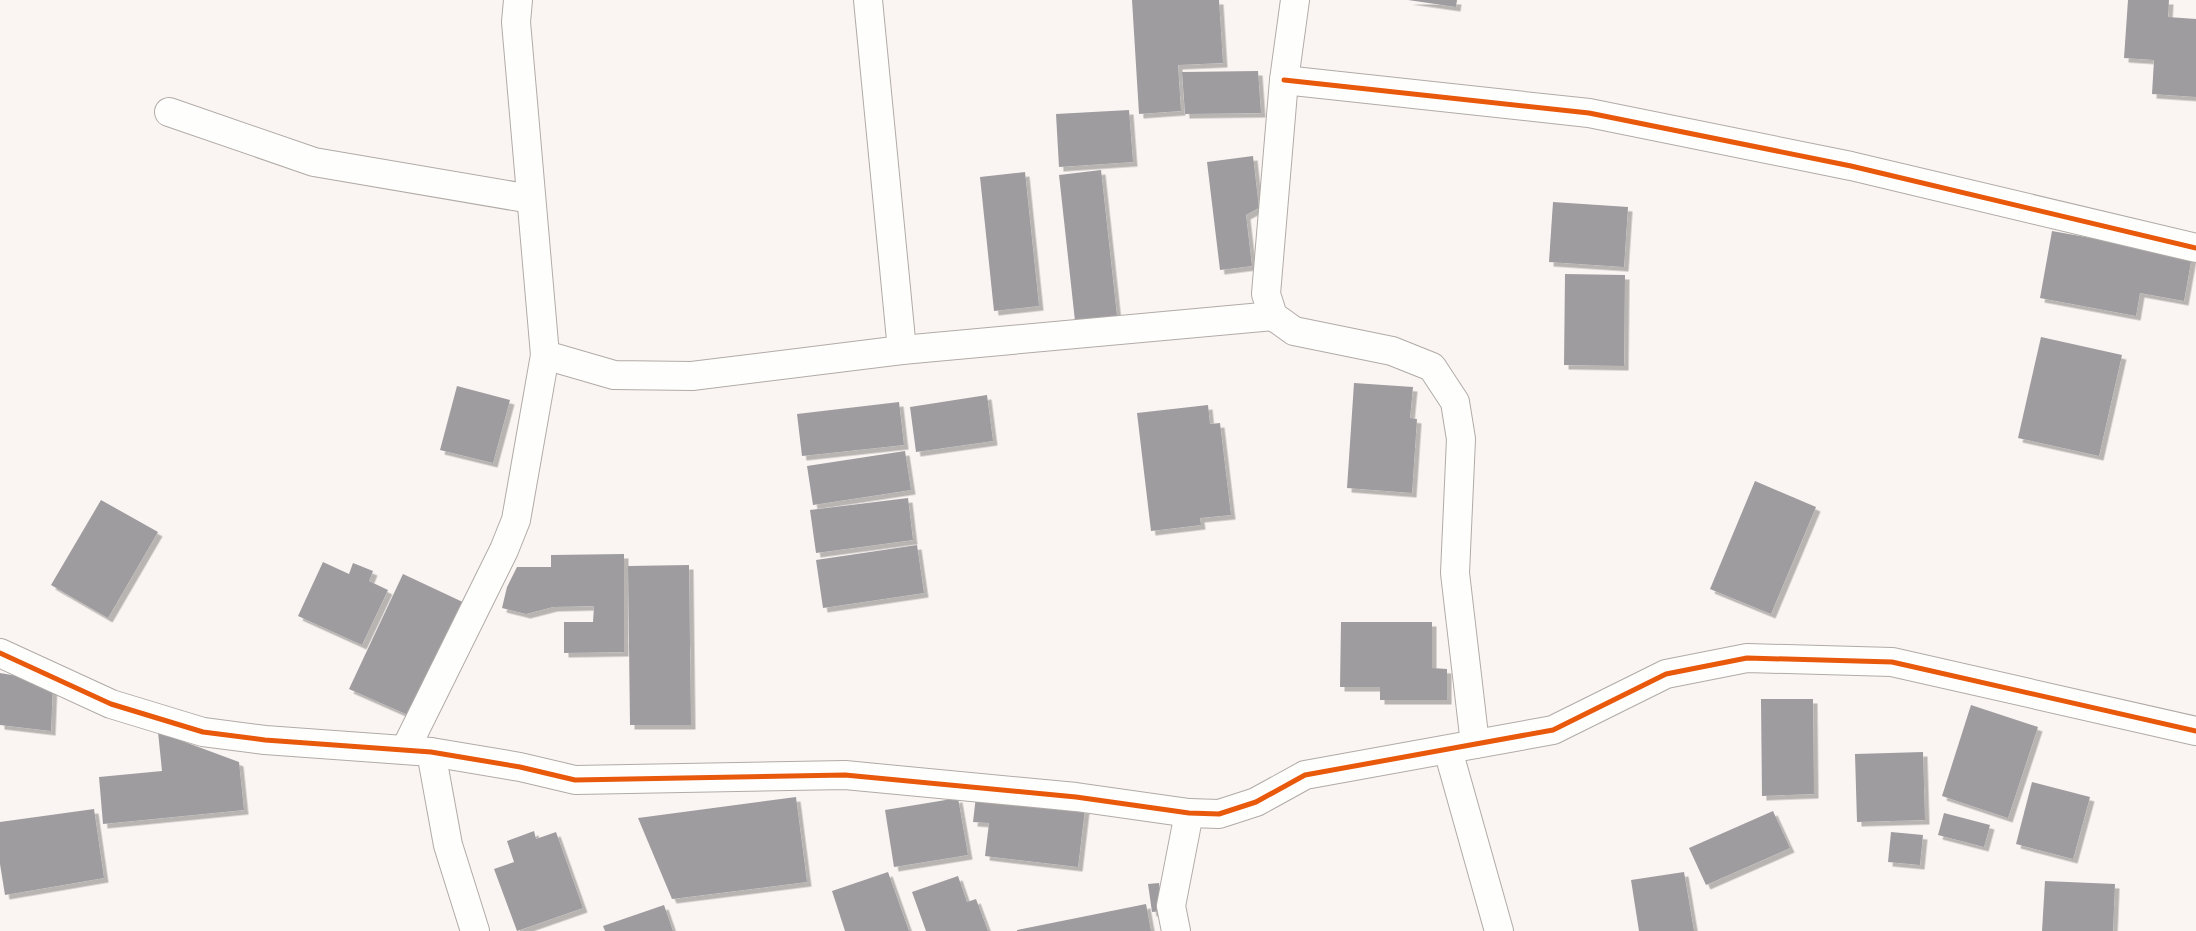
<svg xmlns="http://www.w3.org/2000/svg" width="2196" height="931" font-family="'Exo 2',sans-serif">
  <defs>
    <filter id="shadow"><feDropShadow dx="4.5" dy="4.5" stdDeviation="0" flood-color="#0004"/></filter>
  </defs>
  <rect width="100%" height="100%" fill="#faf5f2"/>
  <g fill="#9f9ca0" filter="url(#shadow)">
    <path d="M1132 0H1219L1223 63 1178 65 1181 111 1139 114Z"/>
    <path d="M1408 0H1457L1456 7Z"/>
    <path d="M2128 0H2169L2168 17 2196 19V97L2152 94 2154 60 2124 58Z"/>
    <path d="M1258 71 1261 113 1185 114 1182 72Z"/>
    <path d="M1129 110 1133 162 1059 167 1056 114Z"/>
    <path d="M1253 156 1259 208 1246 215 1252 266 1220 270 1207 162Z"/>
    <path d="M1101 170 1117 316 1075 321 1059 175Z"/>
    <path d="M1025 172 1039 306 994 311 980 177Z"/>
    <path d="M1553 202 1628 207 1624 267 1549 262Z"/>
    <path d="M2052 231 2192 256 2184 301 2140 293 2136 316 2040 298Z"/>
    <path d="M1565 274 1625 275 1624 366 1564 365Z"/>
    <path d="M2041 337 2122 355 2099 456 2018 438Z"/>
    <path d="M1354 383 1413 387 1410 418 1417 419 1412 493 1347 488Z"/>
    <path d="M457 386 510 400 493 463 440 450Z"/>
    <path d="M987 395 993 441 916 452 910 407Z"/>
    <path d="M899 402 904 445 802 456 797 414Z"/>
    <path d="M1208 405 1210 424 1220 423 1231 515 1200 518 1201 525 1151 531 1137 413Z"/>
    <path d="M905 451 911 490 813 505 807 466Z"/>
    <path d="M1755 481 1816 507 1771 614 1710 589Z"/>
    <path d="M908 498 913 540 816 553 810 510Z"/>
    <path d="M101 500 158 532 108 618 51 585Z"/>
    <path d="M917 545 924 593 823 608 816 560Z"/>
    <path d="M624 554V652L564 653V622H593L594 606 553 607 526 614 502 608 507 587 517 567H551V555Z"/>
    <path d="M323 562 349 574 353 563 373 571 369 581 388 590 362 645 298 616Z"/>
    <path d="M689 565 691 725H630L628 566Z"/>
    <path d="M403 574 467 604 408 715 349 689Z"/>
    <path d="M1341 622H1432V668L1447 669V700H1380V687H1340Z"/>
    <path d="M0 673 53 682 51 731 0 725Z"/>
    <path d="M1761 699H1813L1814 794 1762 796Z"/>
    <path d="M1971 705 2038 727 2008 818 1942 796Z"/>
    <path d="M158 732 239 762 244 810 103 824 99 777 162 771Z"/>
    <path d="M1923 752 1925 820 1857 822 1855 754Z"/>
    <path d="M2032 782 2090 797 2073 859 2016 844Z"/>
    <path d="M976 796 1085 809 1078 867 985 856 989 823 973 822Z"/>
    <path d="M796 797 807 882 672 899 638 818Z"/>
    <path d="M958 798 968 855 894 867 885 810Z"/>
    <path d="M94 809 104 878 5 895 0 864V822Z"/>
    <path d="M1773 811 1790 848 1706 885 1689 848Z"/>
    <path d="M1944 813 1990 825 1984 847 1938 835Z"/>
    <path d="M534 831 536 839 556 832 583 908 517 931 494 869 514 862 507 841Z"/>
    <path d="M1891 832 1923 835 1920 865 1888 862Z"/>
    <path d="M888 872 909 931H845L832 891Z"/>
    <path d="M1684 872 1694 931H1639L1631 880Z"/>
    <path d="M958 876 967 902 976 899 988 931H926L912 892Z"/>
    <path d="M2045 881 2115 884 2113 931H2042Z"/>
    <path d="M1159 883 1163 911 1152 912 1148 884Z"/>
    <path d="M1146 904 1151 931H1017V930Z"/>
    <path d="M664 905 673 931H605L603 926Z"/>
  </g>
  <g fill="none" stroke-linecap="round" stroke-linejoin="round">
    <g stroke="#b1aba7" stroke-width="30">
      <g id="minor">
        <path d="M868 0 902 350"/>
        <path d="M1295 0 1284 80 1266 294 1273 316 1294 331 1392 351 1432 367 1455 402 1461 439 1455 573 1475 744"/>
        <path d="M1284 80 1589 113 1851 166 2196 248"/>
        <path d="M169 112 314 162 531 199"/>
        <path d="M545 355 614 375 692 376 902 350 1273 316"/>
        <path d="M0 653 111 704 203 732 265 740 431 752 520 767 575 780 845 775 1076 797 1189 813 1219 814 1256 802 1305 775 1553 730 1666 674 1747 658 1892 662 2196 731"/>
        <path d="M405 750 504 550 516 520 545 355 516 22 518 0"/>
        <path d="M1448 750 1499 931"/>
        <path d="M431 752 448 845 475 931"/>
        <path d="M1176 931 1171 906 1189 813"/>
      </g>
    </g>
    <use href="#minor" stroke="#fefefd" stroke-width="28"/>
    <g stroke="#fff" stroke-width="8">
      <g id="cycleway">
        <path d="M1284 80 1589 113 1851 166 2196 248"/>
        <path d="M0 653 111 704 203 732 265 740 431 752 520 767 575 780 845 775 1076 797 1189 813 1219 814 1256 802 1305 775 1553 730 1666 674 1747 658 1892 662 2196 731"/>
      </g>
    </g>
    <use href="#cycleway" stroke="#e8590c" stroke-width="5"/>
  </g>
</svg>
